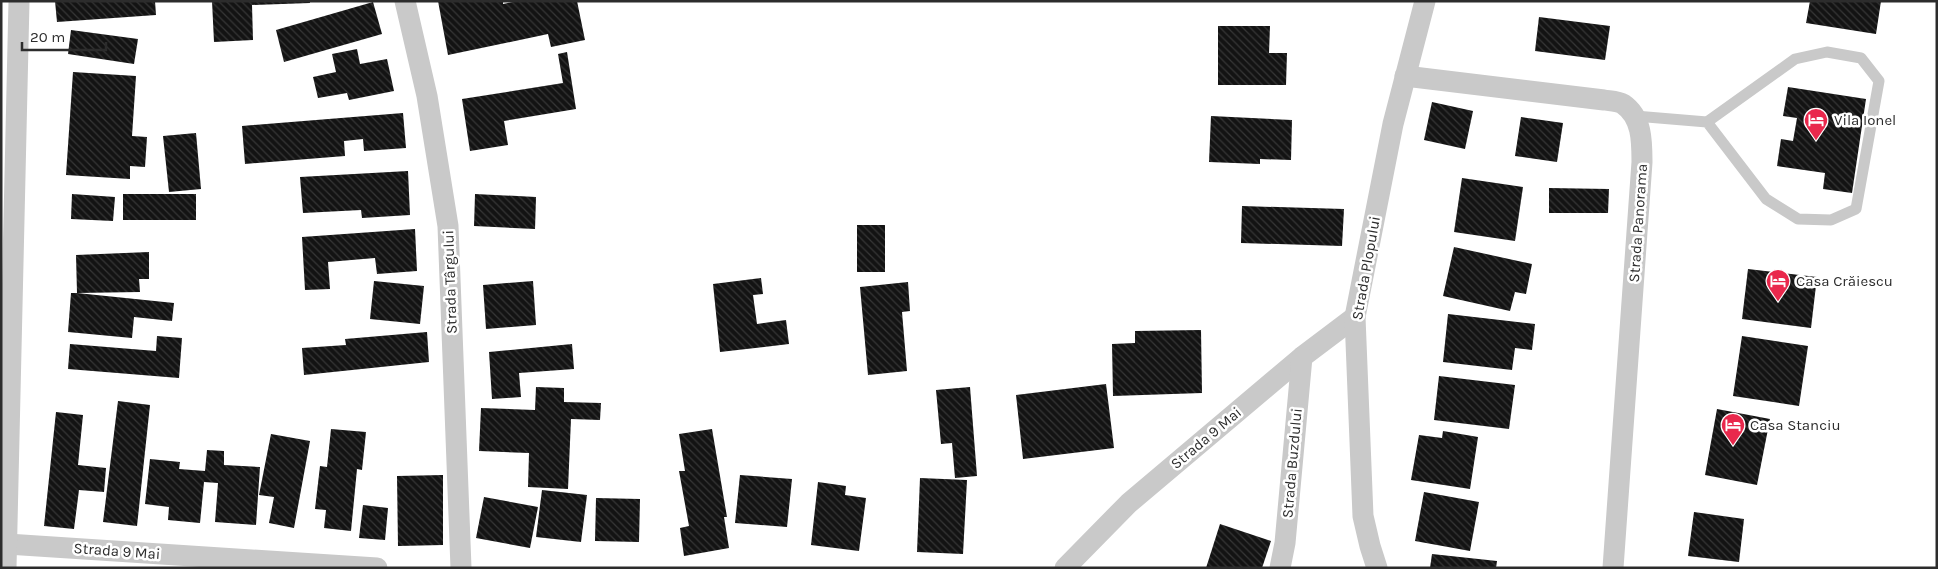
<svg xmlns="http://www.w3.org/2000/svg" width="1938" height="569" font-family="Karla,sans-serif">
  <defs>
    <pattern id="building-back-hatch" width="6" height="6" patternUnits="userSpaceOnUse" patternTransform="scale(1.25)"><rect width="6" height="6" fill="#131313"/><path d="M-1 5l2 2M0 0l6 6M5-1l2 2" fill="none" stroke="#363636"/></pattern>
  </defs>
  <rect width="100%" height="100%" fill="#fff"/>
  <g fill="url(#building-back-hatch)">
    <path d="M55 1H155L156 15 57 22Z"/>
    <path d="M212 1H310V3L252 5 253 40 214 42Z"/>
    <path d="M438 1H503V4L517 1H577L585 40 551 47 548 34 448 55Z"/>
    <path d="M1810 1H1881L1876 34 1806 23Z"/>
    <path d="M373 2 382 34 284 62 276 30Z"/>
    <path d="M1539 17 1610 26 1605 60 1535 51Z"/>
    <path d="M1218 26H1270L1269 53H1287L1286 85H1218Z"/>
    <path d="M71 30 138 39 134 64 68 54Z"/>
    <path d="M357 49 360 64 387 59 394 91 349 100 347 93 318 98 313 77 336 72 332 54Z"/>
    <path d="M567 52 576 109 504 121 508 145 470 151 462 99 563 83 558 54Z"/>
    <path d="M73 72 136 76 132 136 147 137 145 167 130 166V179L66 175Z"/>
    <path d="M1788 87 1866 99 1852 193 1823 189 1825 173 1777 166 1781 139 1793 141 1797 118 1783 116Z"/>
    <path d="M1432 102 1473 111 1465 149 1424 140Z"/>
    <path d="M403 113 406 148 364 151 363 139 344 141 345 156 245 164 242 126Z"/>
    <path d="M1211 116 1292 120 1291 160 1260 159V164L1209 162Z"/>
    <path d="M1521 117 1563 123 1557 162 1515 156Z"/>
    <path d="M196 133 201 189 169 192 163 136Z"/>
    <path d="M408 171 410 215 362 218 361 210 303 213 300 177Z"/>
    <path d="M1462 178 1523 187 1515 241 1454 232Z"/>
    <path d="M1549 188 1609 189 1608 213H1549Z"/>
    <path d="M72 194 115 197 113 221 71 219Z"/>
    <rect x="123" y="194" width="73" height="26"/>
    <path d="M475 194 536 197 535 229 474 226Z"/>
    <path d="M1242 206 1344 209 1342 246 1241 243Z"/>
    <rect x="857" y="225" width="28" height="47"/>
    <path d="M415 229 417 271 377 274 375 258 328 262 330 289 305 290 302 237Z"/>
    <path d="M1454 247 1532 264 1526 294 1515 292 1510 311 1443 296Z"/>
    <path d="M149 252V279H139L140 292 77 293 174 303 172 321 134 317 132 338 68 332 71 293H77L76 255Z"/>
    <path d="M1748 269 1817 277 1811 328 1742 319Z"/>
    <path d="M761 278 763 294 753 295 757 324 786 320 789 344 720 352 713 284Z"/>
    <path d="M374 281 424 286 420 324 370 319Z"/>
    <path d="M533 281 536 325 486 329 483 285Z"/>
    <path d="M908 282 910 311 902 312 907 371 868 375 860 287Z"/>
    <path d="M1448 314 1535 324 1532 350 1515 348 1512 370 1443 362Z"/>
    <path d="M1201 330 1202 393 1113 396 1112 344 1135 343V331Z"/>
    <path d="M427 332 429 362 304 375 302 348 346 345 345 339Z"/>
    <path d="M157 336 182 338 179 378 68 369 70 344 156 351Z"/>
    <path d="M1742 336 1808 346 1799 406 1733 396Z"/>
    <path d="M572 344 574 369 519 373 521 397 492 399 489 352Z"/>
    <path d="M1439 376 1515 385 1509 429 1434 420Z"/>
    <path d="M1106 384 1114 448 1023 459 1016 395Z"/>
    <path d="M536 387 564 388V402L601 403 600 420 571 419 568 489 528 487 529 453 479 451 481 408 535 410Z"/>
    <path d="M970 387 977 476 955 478 952 443 941 444 936 390Z"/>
    <path d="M118 401 150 405 137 526 103 522Z"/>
    <path d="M1717 409 1770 419 1757 485 1705 475Z"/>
    <path d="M56 412 83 415 78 465 106 468 104 492 79 490 74 529 44 526Z"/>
    <path d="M331 429 366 432 362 470 357 469 351 531 324 528 326 510 315 509 320 466 327 467Z"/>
    <path d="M712 429 727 517H724L729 548 684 556 680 528 689 526 679 471H685L679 434Z"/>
    <path d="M1443 431 1478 437 1470 489 1411 480 1419 435 1442 438Z"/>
    <path d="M271 434 310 441 294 528 269 523 274 497 259 495Z"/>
    <path d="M207 450 224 451V465L260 467 256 525 215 522 218 483 204 482 200 523 168 520 169 507 145 504 150 459 180 462 179 469 205 471Z"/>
    <path d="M443 475V545L398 546 397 476Z"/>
    <path d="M740 475 792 479 787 527 735 523Z"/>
    <path d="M920 478 967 480 963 554 917 552Z"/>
    <path d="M818 482 846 486 845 495 866 498 859 551 811 545Z"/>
    <path d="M542 490 587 495 581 542 536 537Z"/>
    <path d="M1424 492 1479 502 1470 551 1415 541Z"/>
    <path d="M484 497 538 507 530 548 476 538Z"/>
    <path d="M596 498 640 499 639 542 595 541Z"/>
    <path d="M363 505 388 508 385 540 359 538Z"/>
    <path d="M1694 512 1744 519 1739 562 1688 556Z"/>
    <path d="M1220 524 1271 541 1262 568H1206Z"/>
    <path d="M1432 554 1497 561 1496 568H1430Z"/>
  </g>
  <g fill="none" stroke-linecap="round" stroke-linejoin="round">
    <path stroke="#c9c9c9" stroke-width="11" d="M1635 116 1707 122 1766 199 1798 219 1831 220 1856 209 1879 81 1861 58 1827 52 1795 59 1707 122"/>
    <g stroke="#c9c9c9" stroke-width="21">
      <path d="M405 1 427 96 448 226 461 568"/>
      <path d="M1405 76 1604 100C1610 101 1618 101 1623 104 1642 117 1642 141 1642 162L1613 568"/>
      <path d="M7 544 377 568"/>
      <path d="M6 568 19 1"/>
      <path d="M1065 568 1129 503 1302 357 1355 317"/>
      <path d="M1280 568 1285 543 1302 357"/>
      <path d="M1377 568 1370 546 1363 516 1355 317 1393 124 1425 1"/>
    </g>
  </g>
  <defs>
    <g id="hotel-pin" transform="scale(1.25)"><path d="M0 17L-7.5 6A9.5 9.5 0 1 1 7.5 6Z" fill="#e9284c" stroke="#fff"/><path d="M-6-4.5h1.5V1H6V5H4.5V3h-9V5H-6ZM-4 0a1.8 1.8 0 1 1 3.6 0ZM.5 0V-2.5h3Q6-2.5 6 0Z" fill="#fff"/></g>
  </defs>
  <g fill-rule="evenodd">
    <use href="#hotel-pin" x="1816" y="120"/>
    <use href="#hotel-pin" x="1778" y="281"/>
    <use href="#hotel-pin" x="1733" y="425"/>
  </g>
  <g text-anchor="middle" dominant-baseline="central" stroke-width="5" stroke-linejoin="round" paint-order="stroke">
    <g font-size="15" fill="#2c2c2c" stroke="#fff" text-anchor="start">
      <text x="1834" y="120">Vila Ionel</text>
      <text x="1796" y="281">Casa Crăiescu</text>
      <text x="1750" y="425">Casa Stanciu</text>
    </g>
    <g font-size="15" fill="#2c2c2c" stroke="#fff">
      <text transform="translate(1638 223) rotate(-86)">Strada Panorama</text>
      <text transform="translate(1366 268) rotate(-80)">Strada Plopului</text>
      <text transform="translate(450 282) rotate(-92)">Strada Târgului</text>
      <text transform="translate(1206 438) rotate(-40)">Strada 9 Mai</text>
      <text transform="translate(1292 463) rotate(-85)">Strada Buzdului</text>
      <text transform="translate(117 551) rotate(4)">Strada 9 Mai</text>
    </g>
  </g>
  <rect width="1938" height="569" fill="none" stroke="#2c2c2c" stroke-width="5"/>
  <path d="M22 42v8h84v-8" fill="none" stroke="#2c2c2c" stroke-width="2.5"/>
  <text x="30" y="42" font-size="15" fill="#2c2c2c" stroke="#ffffff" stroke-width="4" paint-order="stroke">20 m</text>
</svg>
